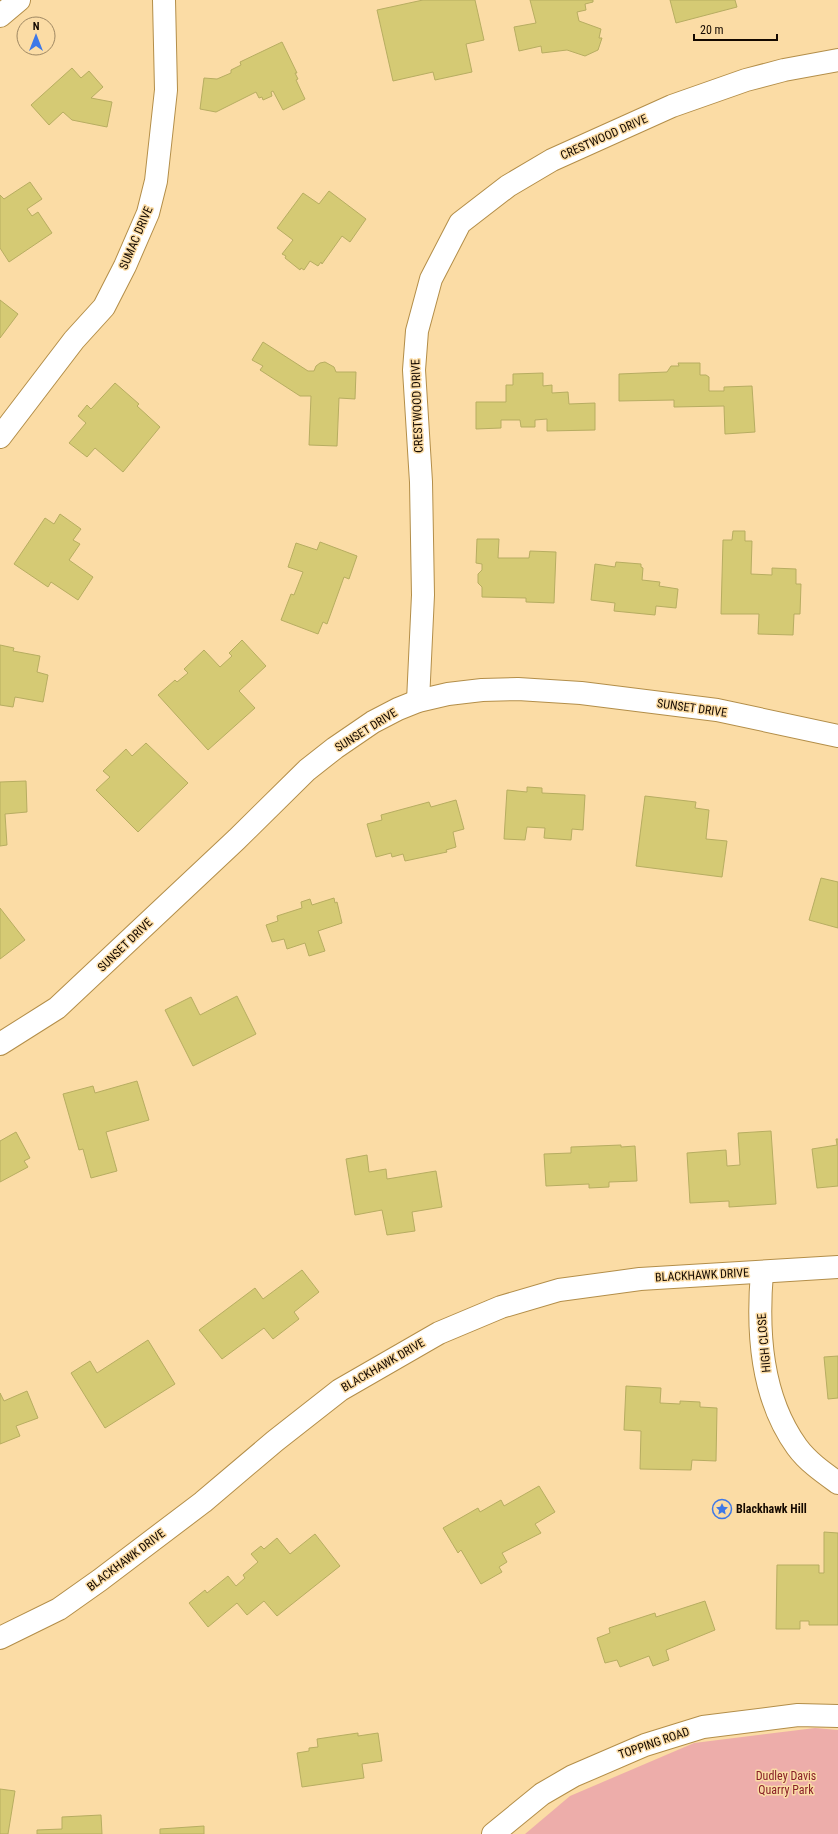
<svg xmlns="http://www.w3.org/2000/svg" width="838" height="1834" font-family="'Roboto Condensed',sans-serif">
  <rect width="100%" height="100%" fill="#fbdca5"/>
  <path fill="#edadaa" d="M815 1728 838 1730V1834H525L570 1796 694 1743Z"/>
  <g fill="#d5ca74" stroke="#b7ad61">
    <path d="M423 0H475L484 40 466 44 472 72 435 80 433 72 393 81 377 10Z"/>
    <path d="M530 0H593V2L585 4 586 10 577 12 579 21 601 29 599 38H602L598 50 585 56 567 50 542 53 541 46 519 51 514 27 536 23Z"/>
    <path d="M670 0H735L737 7 676 23Z"/>
    <path d="M282 42 297 73H295L298 79 296 80 305 99 283 110 273 91 271 92 272 96 263 100 262 97 259 98 256 92 216 112 200 109 204 78 217 79 231 73V70L241 65 240 62Z"/>
    <path d="M72 68 81 78 89 71 103 87 91 98 112 102 107 127 72 120 63 112 49 125 31 105Z"/>
    <path d="M30 182 42 199 27 209 32 216 38 212 52 233 9 262 0 248V195L4 199Z"/>
    <path d="M329 191 366 219 350 242 342 236 322 264 321 262 318 266 310 261 304 270 301 268 300 270 285 258 286 256 282 254 293 240 277 228 303 193 319 204Z"/>
    <path d="M0 300 18 314 0 338Z"/>
    <path d="M263 342 308 371H314L316 366 320 363 325 362 334 367 336 372H356L355 399 339 398 337 446 309 445 311 396H300L260 370 263 366 252 360Z"/>
    <path d="M678 363H700V375H706L709 377V391H724V387L752 386 755 432 725 434 724 406 674 407V400L619 401V374L667 372 671 366H679Z"/>
    <path d="M543 373V386L552 385V393L568 392 569 404 595 403V430L547 431V419L535 420V427H521L520 420H501V428L476 429V402H506V385H513V374Z"/>
    <path d="M115 383 139 404 137 406 160 427 123 472 95 448 87 457 69 443 86 423 78 416 87 405 91 409Z"/>
    <path d="M60 514 81 529 73 540 80 544 69 560 93 577 78 600 51 582 48 587 14 564 45 518 54 524Z"/>
    <path d="M733 531H745V541H752L751 574 772 575V568L796 569V584H801L800 614H794L793 635 758 634 759 614H721L723 540H732Z"/>
    <path d="M477 539H499L498 558H529L530 551 556 552 554 603 526 602V598L482 597V587L478 583V574L482 570V564L476 563Z"/>
    <path d="M320 542 357 556 349 579 344 577 327 624 323 622 318 634 281 620 291 594 294 595 303 572 288 567 296 543 317 550Z"/>
    <path d="M616 562 641 564V567L643 568 642 580 660 582 659 586 678 589 676 608 656 606 655 615 614 611 615 603 591 600 595 564 615 567Z"/>
    <path d="M242 640 266 666 239 691 255 708 208 750 158 695 175 680 177 682 188 673 184 669 204 650 220 667 232 656 229 653Z"/>
    <path d="M0 645 14 648 13 651 40 656 37 672 48 675 43 702 15 697 13 707 0 705Z"/>
    <path d="M146 743 188 783 138 832 96 790 110 777 103 771 126 749 132 756Z"/>
    <path d="M26 781 27 812 5 814 7 845 0 846V782Z"/>
    <path d="M527 787 542 788V793L585 795 583 830 572 829 571 840 544 838 545 828 527 827 525 840 504 839 507 790 527 792Z"/>
    <path d="M645 796 696 802 695 808 709 810 706 839 727 841 722 877 636 866Z"/>
    <path d="M456 800 464 829 453 832 456 847 446 850 447 852 405 861 403 854 392 857 391 853 376 857 367 824 382 820 381 815 429 802 431 807Z"/>
    <path d="M821 878 838 882V928L809 920Z"/>
    <path d="M334 898 335 903 337 902 342 923 318 931 325 951 309 956 305 943 287 949 284 939 272 942 266 925 278 921 277 916 302 908 301 902 310 899 312 905Z"/>
    <path d="M0 908 25 940 0 959Z"/>
    <path d="M237 996 256 1034 193 1066 165 1010 191 997 200 1015Z"/>
    <path d="M137 1081 149 1120 106 1132 117 1171 91 1178 83 1149 79 1150 63 1094 93 1086 95 1093Z"/>
    <path d="M771 1131 776 1204 729 1207V1201L690 1203 687 1153 726 1150 727 1166 740 1165 738 1133Z"/>
    <path d="M16 1132 30 1158 24 1161 28 1167 0 1182V1141Z"/>
    <path d="M836 1139H838V1186L817 1188 812 1149 837 1145Z"/>
    <path d="M621 1145V1147L635 1146 637 1181 609 1182V1187L589 1188V1184L546 1186 544 1154 571 1153V1147Z"/>
    <path d="M367 1155 369 1172 386 1169 387 1179 436 1171 442 1207 412 1212 415 1231 387 1235 382 1210 355 1215 346 1159Z"/>
    <path d="M302 1270 319 1292 294 1312 299 1319 273 1339 264 1328 222 1359 199 1330 255 1288 263 1299Z"/>
    <path d="M148 1340 175 1384 105 1428 71 1373 90 1361 97 1373Z"/>
    <path d="M838 1356V1398L828 1399 824 1357Z"/>
    <path d="M626 1386 661 1388 660 1403 680 1404V1401L700 1402V1407L717 1408 716 1461 692 1460 691 1470 640 1469 641 1431 624 1430Z"/>
    <path d="M27 1391 38 1418 16 1426 20 1436 0 1444V1393L4 1401Z"/>
    <path d="M539 1486 555 1512 535 1524 541 1533 502 1553 507 1562 499 1567 502 1572 481 1584 461 1550 458 1553 443 1528 478 1508 480 1512 501 1500 504 1506Z"/>
    <path d="M824 1532 838 1533V1625H809V1621H800V1629H776L777 1565H819V1573H824Z"/>
    <path d="M315 1534 340 1566 277 1616 264 1601 247 1615 237 1603 208 1627 189 1603 205 1590 207 1593 228 1576 236 1586 245 1578 243 1575 258 1562 251 1554 261 1546 264 1549 277 1538 290 1554Z"/>
    <path d="M705 1601 715 1630 666 1650 669 1660 653 1666 649 1656 620 1667 617 1660 605 1663 597 1638 610 1633 609 1628 655 1613 656 1617Z"/>
    <path d="M358 1733V1736L378 1733 382 1761 362 1764 364 1778 302 1787 297 1753 309 1751V1748L318 1747 317 1739Z"/>
    <path d="M0 1789 15 1791 8 1834H0Z"/>
    <path d="M101 1815 102 1834H37V1830L62 1829V1817Z"/>
    <path d="M204 1826V1834H160V1829Z"/>
  </g>
  <g fill="none" stroke-linecap="round" stroke-linejoin="round">
    <g stroke="#b38e49" stroke-width="24">
      <g id="street">
        <path d="M0 16 19 0"/>
        <path d="M0 437 74 340 104 307 125 266 148 213 156 181 166 90 164 0"/>
        <path d="M418 701 423 595 421 482 414 370 417 331 431 279 460 223 508 186 552 160 672 106 746 80 784 70 838 60"/>
        <path d="M0 1044 57 1008 237 839 307 770 335 748 373 722 398 709 418 701 448 694 482 690 518 689 581 693 717 710 838 736"/>
        <path d="M762 1272C757 1332 761 1397 797 1447 808 1462 824 1473 838 1483"/>
        <path d="M0 1638 59 1609 100 1580 203 1502 275 1441 340 1390 439 1333 501 1307 559 1290 640 1279 838 1267"/>
        <path d="M493 1834 542 1794 573 1776 645 1745 703 1727 798 1715 838 1716"/>
      </g>
    </g>
    <use href="#street" stroke="#fff" stroke-width="22"/>
  </g>
  <defs>
    <g id="sight-ring" transform="scale(1)"><circle r="9.5" fill="#fbdca5" stroke="#3e78e7" stroke-width="1.5"/><path d="M0-6L1.8-2.2L6-1.7L2.9 1.2L3.7 5.4L0 3.3L-3.7 5.4L-2.9 1.2L-6-1.7L-1.8-2.2Z" fill="#3e78e7"/></g>
  </defs>
  <g fill-rule="evenodd">
    <use href="#sight-ring" x="722" y="1509"/>
  </g>
  <g text-anchor="middle" dominant-baseline="central" stroke-width="3" stroke-linejoin="round" paint-order="stroke">
    <g font-size="12" fill="#140900" stroke="#fbdca5">
      <text transform="translate(604 137) rotate(-24)">CRESTWOOD DRIVE</text>
      <text transform="translate(136 238) rotate(-67)">SUMAC DRIVE</text>
      <text transform="translate(417 406) rotate(-92)">CRESTWOOD DRIVE</text>
      <text transform="translate(692 708) rotate(8)">SUNSET DRIVE</text>
      <text transform="translate(366 730) rotate(-32)">SUNSET DRIVE</text>
      <text transform="translate(125 945) rotate(-44)">SUNSET DRIVE</text>
      <text transform="translate(702 1275) rotate(-3)">BLACKHAWK DRIVE</text>
      <text transform="translate(764 1343) rotate(-95)">HIGH CLOSE</text>
      <text transform="translate(383 1365) rotate(-30)">BLACKHAWK DRIVE</text>
      <text transform="translate(126 1560) rotate(-37)">BLACKHAWK DRIVE</text>
      <text transform="translate(654 1743) rotate(-19)">TOPPING ROAD</text>
    </g>
    <g font-size="12" font-weight="bold" fill="#140900" stroke="#fbdca5" text-anchor="start">
      <text x="736" y="1509">Blackhawk Hill</text>
    </g>
    <g font-size="12" fill="#892128" stroke="#fbdca5">
      <text x="786" y="1776">Dudley Davis<tspan x="786" dy="14">Quarry Park</tspan></text>
    </g>
  </g>
  <g transform="translate(36 36)"><circle r="19" fill="#fbdca5" stroke="#9f8863"/>
  <path d="M0-3L7 15L0 10L-7 15Z" fill="#3e78e7"/>
  <text y="-6" font-size="11" font-weight="bold" text-anchor="middle" fill="#140900">N</text>
  </g>
  <path d="M694 34v6h83v-6" fill="none" stroke="#140900" stroke-width="2"/>
  <text x="700" y="34" font-size="12" fill="#140900" stroke="#fbdca5" stroke-width="3" paint-order="stroke">20 m</text>
</svg>
